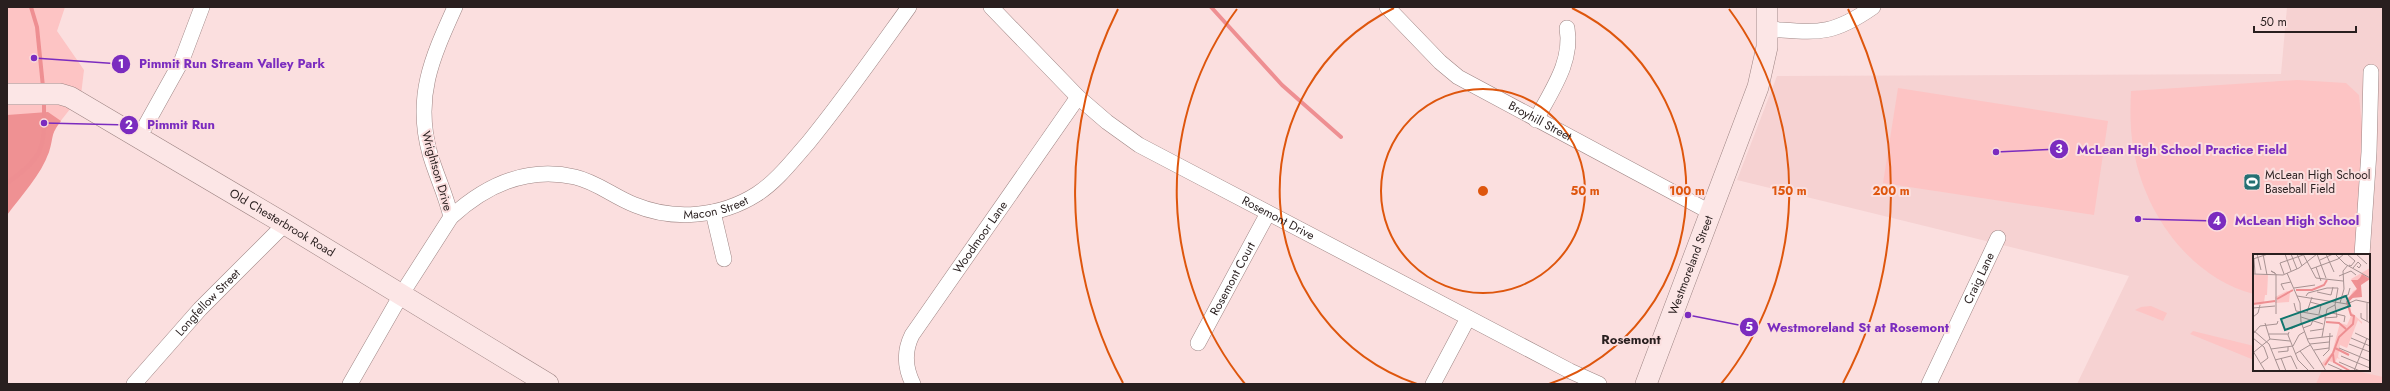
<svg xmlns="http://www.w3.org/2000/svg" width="2390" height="391" font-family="Jost,sans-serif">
  <rect width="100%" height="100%" fill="#fbdfdf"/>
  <path fill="#f6d2d2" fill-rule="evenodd" d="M2287 7H2383V384H2077L2129 276 1737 180 1777 76 2281 74ZM2254 255H2369V370H2254Z"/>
  <g fill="#fdc4c4">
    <path d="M7 7H65L57 31 84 70 81 95 52 132 49 152 34 178 7 215Z"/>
    <path d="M2297 80 2346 83 2359 95 2364 148 2356 255H2254V294C2190 278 2145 213 2134 152 2130 132 2130 111 2131 91Z"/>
    <path d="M1898 88 2108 121 2094 215 1883 183Z"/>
    <path d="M2151 306 2167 313 2163 321 2135 310 2141 307Z"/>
    <path d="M2193 331 2254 346V360L2190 334Z"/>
    <path d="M2322 370H2352L2383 377V384H2316Z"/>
  </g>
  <path fill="#ef9193" d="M48 112 61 121C50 135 54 137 49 152 41 175 21 196 7 215V115Z"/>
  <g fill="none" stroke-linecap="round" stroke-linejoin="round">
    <g stroke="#ee8f92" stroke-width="4">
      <path d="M31 7 37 27 43 87"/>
      <path d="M1211 7 1282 85 1341 137"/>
      <path d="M7 183C47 155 44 146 44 100"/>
    </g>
    <g stroke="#9e8584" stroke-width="16">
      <g id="street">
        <path id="s1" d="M991 7 1078 97 1107 122 1139 145 1570 371 1599 384"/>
        <path id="s2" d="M1387 7 1440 62 1458 77 1710 212"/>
        <path d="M1767 29C1816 32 1830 37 1873 7"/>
        <path d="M1536 120C1551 91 1573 62 1567 28"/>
        <path d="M138 139 182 60 202 7"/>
        <path d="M713 212 724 259"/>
        <path id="s3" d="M451 217C486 185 527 166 575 177 597 182 614 197 635 205 674 221 721 217 757 194 777 181 792 161 808 143 844 99 876 53 909 7"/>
        <path d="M2362 255 2369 152 2371 72"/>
        <path id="s4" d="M1198 343 1268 213"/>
        <path id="s5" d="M134 384 200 309 285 224"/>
        <path d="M350 384 401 295 451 217C446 195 436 175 430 154 414 97 432 58 455 7"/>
        <path id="s6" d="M913 384C905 368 904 351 912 335L1078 97"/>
        <path d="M1433 384 1468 318"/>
        <path id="s7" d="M1929 384 1998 238"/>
      </g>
    </g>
    <g stroke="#9e8584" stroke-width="22">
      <g id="secondary">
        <path id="s8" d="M7 94H60L70 97 285 224 548 384"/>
        <path id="s9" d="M1646 384 1758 87 1767 47V7"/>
      </g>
    </g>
    <use href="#street" stroke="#fff" stroke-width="15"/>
    <use href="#secondary" stroke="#fce6e6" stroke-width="21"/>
  </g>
  <g fill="none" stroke="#de560d" stroke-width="2">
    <circle cx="1483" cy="191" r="102"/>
    <path d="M1417 384A204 204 0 0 1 1394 8M1572 8A204 204 0 0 1 1549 384"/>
    <path d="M1245 384A306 306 0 0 1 1237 9M1729 9A306 306 0 0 1 1721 384"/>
    <path d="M1123 383A408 408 0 0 1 1118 9M1848 9A408 408 0 0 1 1843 383"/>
  </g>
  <defs>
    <g id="stadium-square" transform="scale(0.9)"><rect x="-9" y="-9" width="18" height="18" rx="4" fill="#257073" stroke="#fbdfdf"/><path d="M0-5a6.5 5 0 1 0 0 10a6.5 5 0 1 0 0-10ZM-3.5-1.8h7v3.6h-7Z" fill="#fff"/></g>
  </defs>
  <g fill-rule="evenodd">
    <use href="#stadium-square" x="2252" y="182"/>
  </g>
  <g text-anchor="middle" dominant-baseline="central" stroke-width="4" stroke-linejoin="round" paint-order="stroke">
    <g font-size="12" fill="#291f1f" stroke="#fbdfdf">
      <text stroke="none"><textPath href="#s2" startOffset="193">Broyhill Street</textPath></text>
      <text transform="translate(437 171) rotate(74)">Wrightson Drive</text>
      <text stroke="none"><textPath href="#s3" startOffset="285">Macon Street</textPath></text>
      <text stroke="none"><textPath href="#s1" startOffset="360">Rosemont Drive</textPath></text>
      <text stroke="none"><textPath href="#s8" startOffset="310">Old Chesterbrook Road</textPath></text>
      <text stroke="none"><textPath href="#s6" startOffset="170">Woodmoor Lane</textPath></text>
      <text stroke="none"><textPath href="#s9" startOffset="127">Westmoreland Street</textPath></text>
      <text stroke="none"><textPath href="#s4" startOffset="73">Rosemont Court</textPath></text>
      <text stroke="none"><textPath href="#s7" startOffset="117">Craig Lane</textPath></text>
      <text stroke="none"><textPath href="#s5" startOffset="110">Longfellow Street</textPath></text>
    </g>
    <g font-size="12" fill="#291f1f" stroke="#fbdfdf" text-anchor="start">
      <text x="2265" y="175">McLean High School<tspan x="2265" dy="14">Baseball Field</tspan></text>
    </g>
    <g font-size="13" font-weight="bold" fill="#291f1f" stroke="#fbdfdf">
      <text x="1631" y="339">Rosemont</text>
    </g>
  </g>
  <g transform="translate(2253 254)">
    <rect width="117" height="117" fill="#fbdfdf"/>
    <path d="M117 14V23L108 27 107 34 97 46 98 58 109 68V70L105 66 94 94 87 91 85 103 87 105 84 104 82 109 76 107 71 114 68 110 79 99 87 69 94 71 98 62 94 48 100 37 104 35 98 25ZM0 21H15L14 41H12L11 49 7 51 0 49ZM34 37 37 38 36 48 22 49V43Z" fill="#fdc4c4"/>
    <path d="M109 20 117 25 108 31 109 43 99 44 94 50 95 44 104 35 98 26H106Z" fill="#ef9193"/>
    <path fill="none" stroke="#ee8f92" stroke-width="2" d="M43 36H59L71 31 74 26M24 45 40 36M0 50 22 47M73 68 86 69 93 75M82 94 96 101M80 100 81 108 97 117M72 111 80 99 86 83 100 70 101 62 98 61 94 48 107 36 105 27 111 22"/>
    <path fill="none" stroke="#a79292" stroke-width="1" d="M4 0 8 16M10 0 14 21M32 0 38 17M38 0 44 15M44 0 49 12M50 0 63 24 90 27M64 0 73 24M73 0 81 18M82 0 92 10 117 24M94 0 102 7 98 12 96 11M103 0 114 10M0 5 15 0M1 5 2 20M67 6 80 0M63 13 68 27M100 14 105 8 108 11 106 14 104 12M58 15 85 5 91 0M22 19 18 17 23 20V60M34 19 47 49 48 68 55 87 73 117M0 20 30 21 46 14 64 0M31 20 27 9 50 1M86 22 98 17 103 21M41 34 62 31M31 36 28 30 38 28M64 38 78 41 80 33M44 42 94 50 103 46 117 49M53 42 55 39 74 34H85L82 51 84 63 71 64M90 42 95 41 97 34M57 48 68 51 66 60M41 49 43 57 72 62M87 49 91 35 90 17 95 11M0 54 22 52M54 58 59 43M79 59 92 62 91 68M108 59V64L117 69M0 63 5 59 7 51M48 63 70 70M114 67V49M12 69 17 85M50 74 58 71 60 66M38 75 49 69M0 76 16 90 27 117M57 77 70 75M36 78 35 81 45 106 56 117M102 79 117 86M0 80 7 72 24 70 25 67M16 80H35M69 83 74 55 82 51M0 84 11 93 15 104 7 110M98 84 117 92M54 85 80 82M57 90 76 88M96 90 117 98M86 94 117 107M18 95 40 92 46 81 51 78M61 96 76 94M0 97 12 117M47 97 61 115M1 98 17 85 37 87M25 98 35 97V93M42 100 57 91M70 102 76 96 77 79M88 102 117 114M28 104 33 117M22 106 38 102 44 115M86 108 107 117M75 110 91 117M101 117 114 84"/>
    <path fill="#0f766e" fill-opacity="0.15" stroke="#0f766e" stroke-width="2" d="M93 42 97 52 32 76 28 65Z"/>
    <rect width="117" height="117" fill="none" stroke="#291f1f" stroke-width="2"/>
  </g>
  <circle cx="1483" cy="191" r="6" fill="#de560d" stroke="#fbdfdf" stroke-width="2"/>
  <g font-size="12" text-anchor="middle" font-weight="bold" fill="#de560d" stroke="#fbdfdf" stroke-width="4" stroke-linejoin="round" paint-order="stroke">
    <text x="1585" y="195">50 m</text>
    <text x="1687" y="195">100 m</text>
    <text x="1789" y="195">150 m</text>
    <text x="1891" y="195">200 m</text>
  </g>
  <path fill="none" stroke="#7b2cbf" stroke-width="1.5" d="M34 58L121 64M44 123L129 125M1996 152L2059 149M2138 219L2217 221M1688 315L1749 327"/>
  <g fill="#7b2cbf" stroke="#fbdfdf" stroke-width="1.5">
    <circle cx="34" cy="58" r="4"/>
    <circle cx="44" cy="123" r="4"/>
    <circle cx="1996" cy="152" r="4"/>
    <circle cx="2138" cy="219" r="4"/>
    <circle cx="1688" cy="315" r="4"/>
    <circle cx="121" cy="64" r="10"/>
    <circle cx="129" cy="125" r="10"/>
    <circle cx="2059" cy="149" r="10"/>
    <circle cx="2217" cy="221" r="10"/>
    <circle cx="1749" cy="327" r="10"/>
  </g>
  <g font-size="12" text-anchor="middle" font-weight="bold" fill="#fff">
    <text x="121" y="68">1</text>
    <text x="129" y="129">2</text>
    <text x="2059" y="153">3</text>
    <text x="2217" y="225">4</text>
    <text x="1749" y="331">5</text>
  </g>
  <g font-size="13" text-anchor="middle" font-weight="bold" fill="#7b2cbf" stroke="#fbdfdf" stroke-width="4" stroke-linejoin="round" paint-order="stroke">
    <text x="232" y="68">Pimmit Run Stream Valley Park</text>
    <text x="181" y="129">Pimmit Run</text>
    <text x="2182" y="154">McLean High School Practice Field</text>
    <text x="2297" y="225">McLean High School</text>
    <text x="1858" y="332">Westmoreland St at Rosemont</text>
  </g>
  <rect width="2390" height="391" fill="none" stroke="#291f1f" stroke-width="16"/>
  <path d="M2254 26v6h102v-6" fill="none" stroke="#291f1f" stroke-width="2"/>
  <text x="2260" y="26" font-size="12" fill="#291f1f" stroke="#fbdfdf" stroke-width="3" paint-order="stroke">50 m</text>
</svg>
